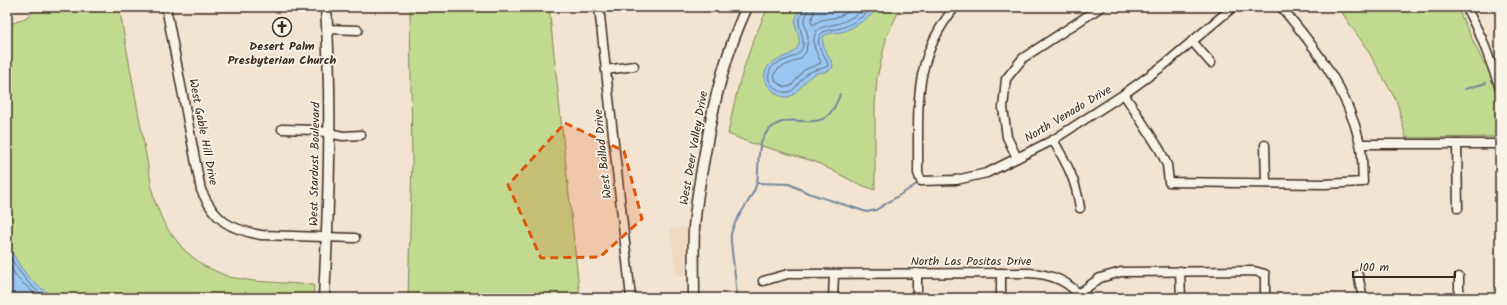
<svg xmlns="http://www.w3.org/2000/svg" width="1507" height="305" font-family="Kalam,sans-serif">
  <rect width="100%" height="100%" fill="#f3e4d1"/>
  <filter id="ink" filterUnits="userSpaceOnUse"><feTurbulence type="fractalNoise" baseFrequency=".025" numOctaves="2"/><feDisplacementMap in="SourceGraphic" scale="8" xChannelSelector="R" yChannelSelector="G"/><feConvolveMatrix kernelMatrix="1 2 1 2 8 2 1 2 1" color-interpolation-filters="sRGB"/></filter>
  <g filter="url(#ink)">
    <path fill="#f1d9c1" d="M686 227V275H676L670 229Z"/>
    <g fill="#c2da90" stroke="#7e8257">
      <path d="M38 7H119L154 199 162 219 169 231 184 250 204 266 229 277 254 281 314 285 313 298H7V24C20 22 29 17 38 7Z"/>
      <path d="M410 7H549L580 298H408L412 161Z"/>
      <path d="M768 7H901L887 35 877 78 875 106V190L856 183 816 162 748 142 728 134C733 106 740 77 750 50 755 35 762 21 768 7Z"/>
      <path d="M1338 7H1457L1484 64 1500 58V137L1406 138 1397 102 1367 49Z"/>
    </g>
    <g fill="#99c7f3" stroke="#73889e">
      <path d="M800 7H879C870 18 857 25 845 31 838 34 829 31 823 37 821 49 831 56 833 67 827 74 820 71 813 75 799 83 793 110 772 90 767 86 764 80 765 74 768 56 790 60 797 48 803 40 795 30 795 22 796 17 799 11 800 7Z"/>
      <path d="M7 245C14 254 18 265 26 274 35 285 48 295 62 298H7Z"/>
    </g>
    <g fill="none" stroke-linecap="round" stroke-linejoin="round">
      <g stroke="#616973" stroke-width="1">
        <path d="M804 7C803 12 800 16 799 22 799 31 806 39 802 49 796 60 779 59 771 68 769 72 768 76 769 80 771 85 775 89 780 91 795 97 798 80 808 73 814 69 821 70 828 66 827 55 811 44 823 32 829 29 835 30 841 28 853 24 865 15 874 7"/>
        <path d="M809 7 804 22 808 37 806 52 801 58 778 69 774 74 776 82 785 87 791 86 804 70 821 63C819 56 814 50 814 43 813 24 827 27 840 23 849 20 859 13 867 7"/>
        <path d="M815 7 811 22 813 25 821 20 838 17 857 7"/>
        <path d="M7 252C18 270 29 289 49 298"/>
        <path d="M7 261 18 279 40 298"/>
      </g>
      <g stroke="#73889e" stroke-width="2">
        <path d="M1465 89 1486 83"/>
        <path d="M757 183 789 184 808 193 867 212 876 210 917 184"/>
        <path d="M737 298C736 283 734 267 732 252 732 247 730 239 731 234 735 215 753 201 757 182 760 165 755 143 769 130 795 104 823 145 840 94"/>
      </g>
      <g stroke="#3b2a1e" stroke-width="11">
        <g id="minor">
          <path d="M166 7 201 190C215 221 229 229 261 235L355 238"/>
          <path d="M599 7 631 298"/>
          <path d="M955 7C911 61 919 107 918 173L921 181 956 180 987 173 1053 140 1124 94 1164 65 1233 7"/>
          <path d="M1466 7 1482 39 1500 88"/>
          <path d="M327 29 358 30"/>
          <path d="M1192 41 1211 63"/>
          <path d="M606 70 634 66"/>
          <path d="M1124 94 1160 150 1167 165 1169 182 1325 184 1363 182C1362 169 1363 155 1360 143 1347 89 1316 48 1281 7"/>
          <path d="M282 129 315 130 343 136 361 135"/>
          <path d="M1053 140C1067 164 1076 180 1080 208"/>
          <path d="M1361 144H1500"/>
          <path d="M1457 144 1458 208"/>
          <path d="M1265 145 1266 183"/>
          <path d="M1017 158 1007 137 1003 108 1006 79 1023 58 1101 7"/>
          <path d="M1180 271 1181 298"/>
          <path d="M917 273V298"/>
          <path d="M1001 273V298"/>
          <path d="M1358 275 1363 298"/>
          <path d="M1459 277V298"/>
          <path d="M763 281 788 274 1029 273C1049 274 1069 280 1081 298"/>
          <path d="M1078 294 1100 278 1121 272 1254 271 1265 274V298"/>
          <path d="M833 298 834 274"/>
        </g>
      </g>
      <g stroke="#3b2a1e" stroke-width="13">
        <g id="tertiary">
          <path d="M324 298C329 200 332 105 326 7"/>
          <path d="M694 298C694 275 693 251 694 228 696 200 701 174 706 147 714 99 726 52 747 7"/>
        </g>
      </g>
      <use href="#minor" stroke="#f7f3e8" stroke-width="8"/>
      <use href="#tertiary" stroke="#f7f3e8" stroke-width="10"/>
    </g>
  </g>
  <path fill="#df570d" fill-opacity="0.2" stroke="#df570d" stroke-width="3" stroke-dasharray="8 5" stroke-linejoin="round" d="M565 123 624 151 642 219 600 257 541 258 508 185Z"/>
  <defs>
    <g id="church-ring" transform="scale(1)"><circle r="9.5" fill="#f7f3e8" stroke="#3b2a1e" stroke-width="1.5"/><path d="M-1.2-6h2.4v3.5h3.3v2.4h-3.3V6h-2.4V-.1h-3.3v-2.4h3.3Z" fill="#3b2a1e"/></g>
  </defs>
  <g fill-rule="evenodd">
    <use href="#church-ring" x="282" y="27"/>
  </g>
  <g text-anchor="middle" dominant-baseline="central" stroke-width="3.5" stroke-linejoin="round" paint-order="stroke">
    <g font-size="12" font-weight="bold" fill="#3b2a1e" stroke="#f7f3e8">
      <text x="282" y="46">Desert Palm<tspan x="282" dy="14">Presbyterian Church</tspan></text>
    </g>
    <g font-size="12" fill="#3b2a1e" stroke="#f7f3e8">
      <text transform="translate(1068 114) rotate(-31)">North Venado Drive</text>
      <text transform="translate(203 132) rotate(79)">West Gable Hill Drive</text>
      <text transform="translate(694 148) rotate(-80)">West Deer Valley Drive</text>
      <text transform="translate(603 154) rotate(-96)">West Ballad Drive</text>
      <text transform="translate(315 164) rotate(-89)">West Stardust Boulevard</text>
      <text x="971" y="261">North Las Positas Drive</text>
    </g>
  </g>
  <rect width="1507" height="305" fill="none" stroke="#f7f3e8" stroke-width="24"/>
  <rect x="12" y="12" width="1483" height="281" fill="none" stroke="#3b2a1e" stroke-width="1.5" filter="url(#ink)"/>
  <path d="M1353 271v6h102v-6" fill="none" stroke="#3b2a1e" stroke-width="2"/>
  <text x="1359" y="271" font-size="12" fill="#3b2a1e" stroke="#f7f3e8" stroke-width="3" paint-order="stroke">100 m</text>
</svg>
